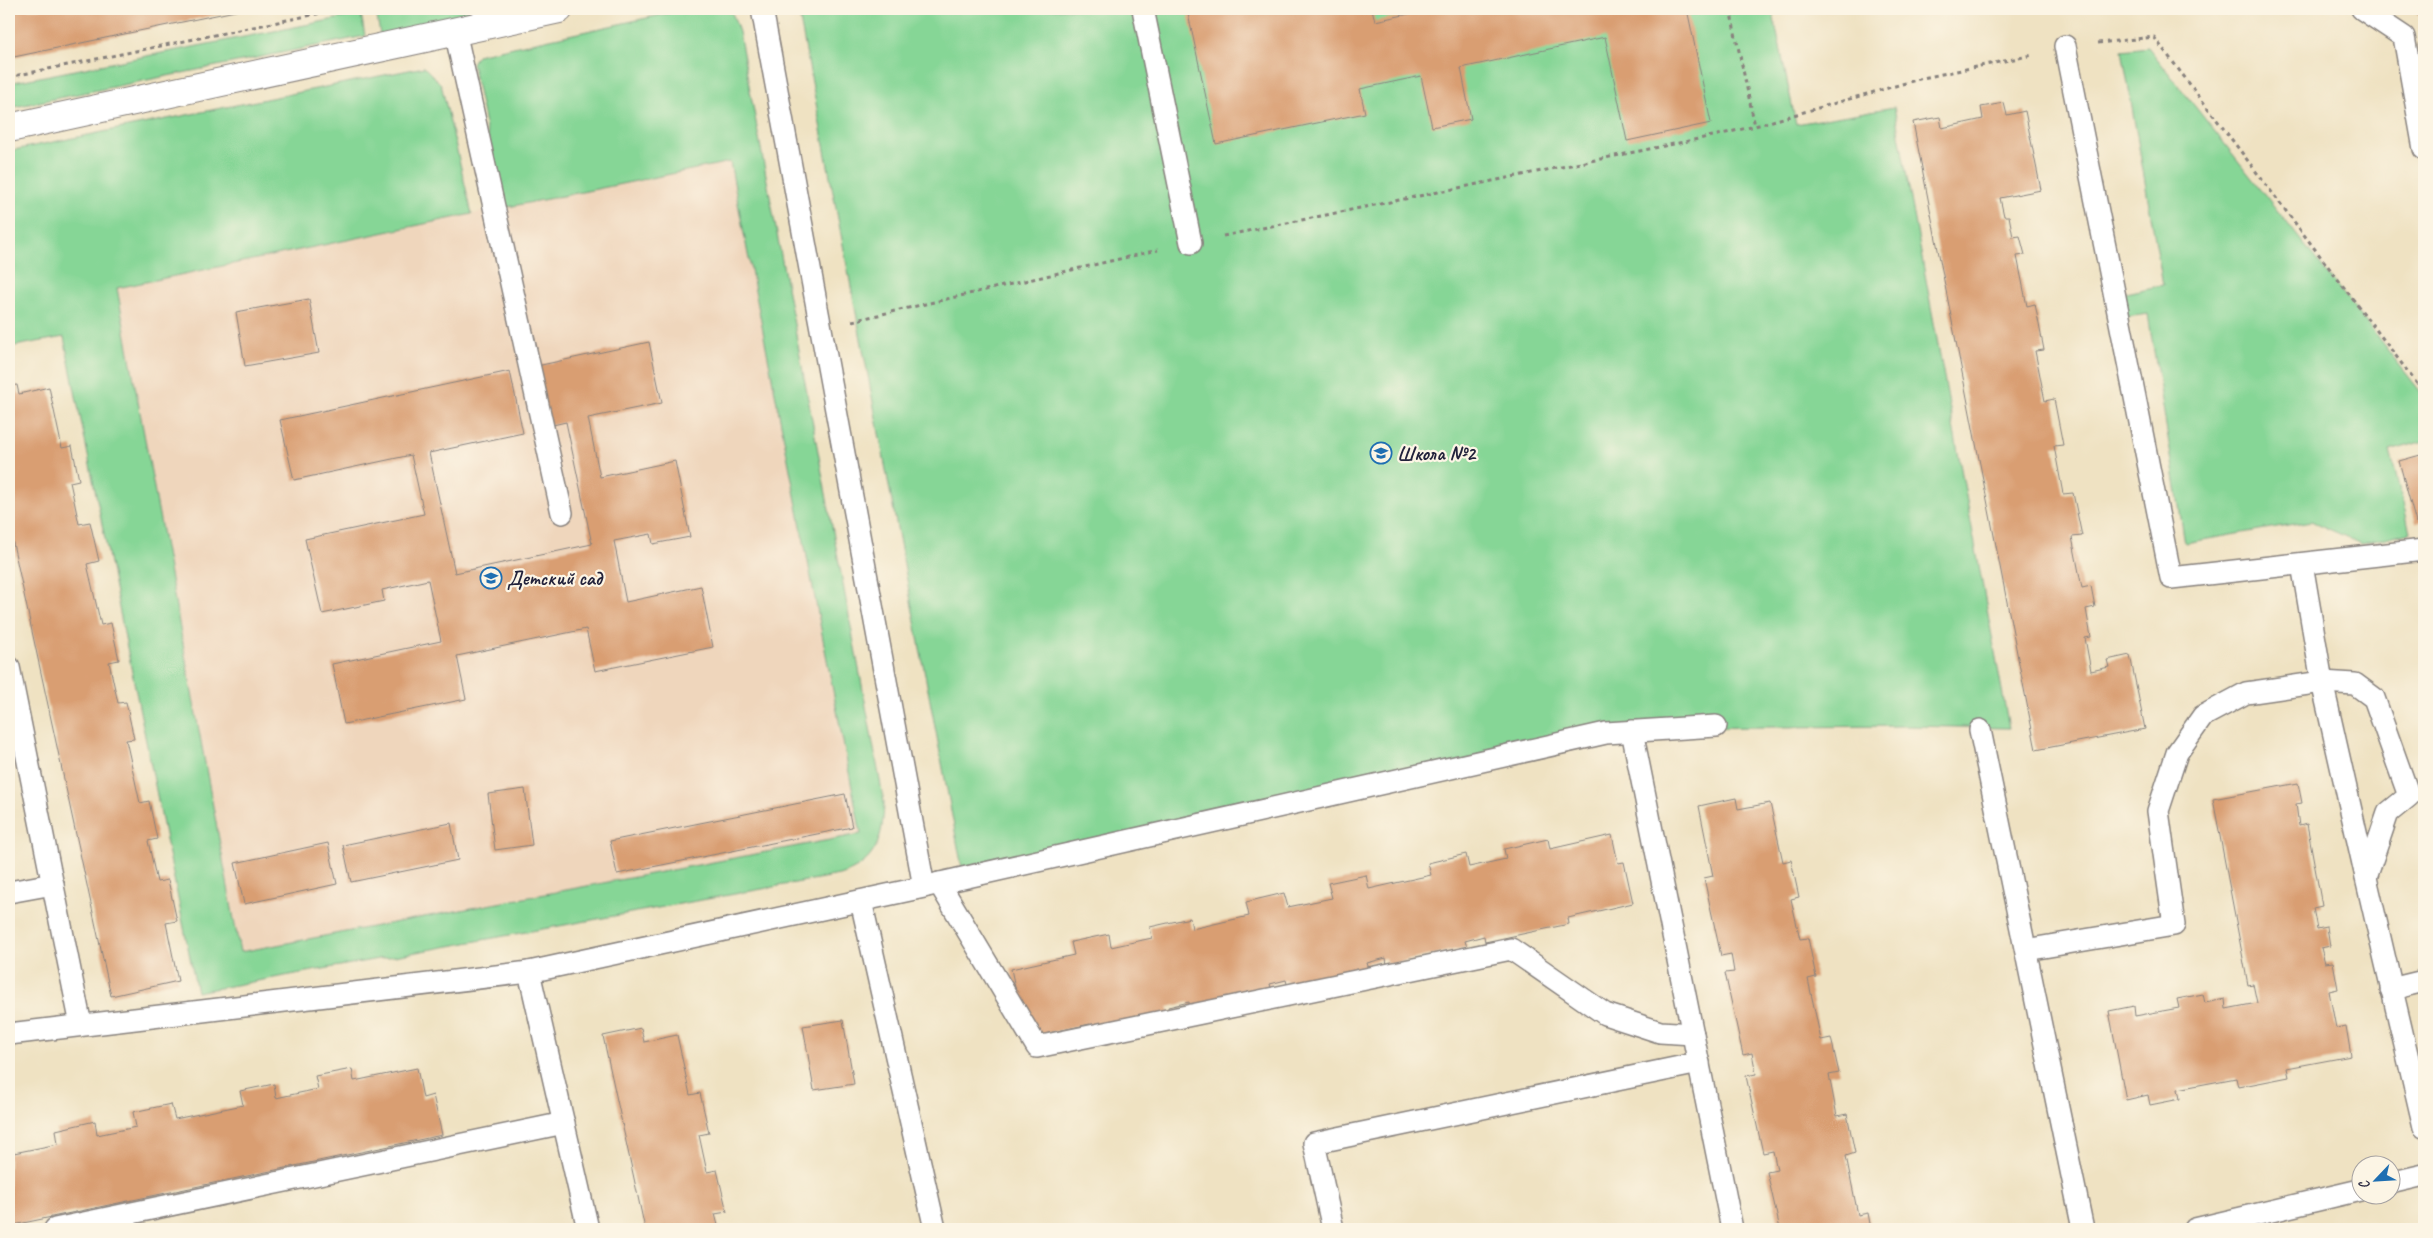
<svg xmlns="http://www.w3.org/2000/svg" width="2433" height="1238" font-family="Caveat,sans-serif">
  <rect width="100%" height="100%" fill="#fcf5e5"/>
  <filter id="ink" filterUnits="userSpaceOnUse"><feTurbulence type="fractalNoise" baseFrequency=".02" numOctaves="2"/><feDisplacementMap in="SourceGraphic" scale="10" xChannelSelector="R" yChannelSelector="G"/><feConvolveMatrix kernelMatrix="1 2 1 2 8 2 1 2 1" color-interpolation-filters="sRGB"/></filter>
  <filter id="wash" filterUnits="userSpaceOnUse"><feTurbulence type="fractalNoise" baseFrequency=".0096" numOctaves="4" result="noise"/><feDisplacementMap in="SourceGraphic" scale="20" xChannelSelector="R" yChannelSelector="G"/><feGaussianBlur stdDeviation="1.12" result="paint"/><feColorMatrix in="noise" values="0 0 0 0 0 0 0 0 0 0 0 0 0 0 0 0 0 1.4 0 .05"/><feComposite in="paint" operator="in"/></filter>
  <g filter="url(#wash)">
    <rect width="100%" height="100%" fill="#efe2c2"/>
    <path fill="#efd6bc" d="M730 161 862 834 240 952 117 287Z"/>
    <g fill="#86d696" stroke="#547c68">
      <path d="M387 9H499L380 34 376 11Z"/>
      <path d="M688 9H728L733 15 739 32 884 802C883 838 877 864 839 875L197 992 64 337 9 347V151L424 67 441 84 472 214 117 288 240 952 861 834 730 162 503 208 472 63 477 55Z"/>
      <path d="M798 9H1772L1796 124 1894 107 2009 728 1907 726 1640 728 962 868Z"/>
      <path d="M361 14 365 36 9 108V83Z"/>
      <path d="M2148 47 2424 396V441L2390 451 2410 532 2362 544 2311 521 2185 543 2148 314 2126 317 2121 294 2163 285 2122 50Z"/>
    </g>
    <g id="blocks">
      <g fill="#d99e72">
        <path d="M9 9H240V10L9 58Z"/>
        <path d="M1187 9H1372L1375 21 1433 9H1687L1711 123 1627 141 1605 37 1461 68 1471 119 1432 127 1421 76 1360 89 1365 113 1216 144Z"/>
        <path d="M2409 9H2424V19Z"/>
        <path d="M2004 103 2007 115 2025 111 2041 190 2000 198 2004 216H2009L2013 237 2020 236 2025 255 2017 256 2027 306 2035 304 2044 350 2035 351 2045 401 2054 399 2063 445 2054 446 2063 494 2073 493 2082 536 2072 537 2082 588 2091 586 2095 607 2086 609 2091 637 2085 638 2091 671 2109 667 2107 660 2130 655 2145 729 2036 750 1913 122 1940 117 1942 128 1983 119 1981 107Z"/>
        <path d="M309 299 319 353 245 366 236 312Z"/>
        <path d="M649 342 662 403 588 418 600 477 675 461 690 537 653 544 651 534 614 541 626 602 701 586 713 647 595 671 586 629 457 656 466 699 344 724 332 664 441 641 428 580 382 590 384 601 322 614 305 539 424 514 411 455 294 480 280 420 510 371 523 433 429 453 455 573 592 544 566 422 544 427 532 367Z"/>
        <path d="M17 385 19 394 49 387 62 448 72 446 79 480 70 482 79 524 90 522 99 561 87 564 101 625 111 623 119 660 109 662 118 703 126 702 134 739 126 740 140 803 149 801 157 839 148 841 157 882 168 880 177 921 166 923 178 981 111 996 9 525V386Z"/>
        <path d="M2424 454V521L2416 523 2399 461Z"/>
        <path d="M2298 783 2302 803 2296 804 2299 826 2307 824 2322 906 2313 908 2317 929 2327 927 2330 946 2321 948 2325 963 2333 962 2338 989 2329 991 2336 1028 2346 1026 2351 1056 2287 1068 2289 1077 2238 1087 2236 1078 2178 1089 2180 1099 2150 1105 2148 1095 2126 1100 2109 1011 2134 1006 2135 1016 2179 1008 2177 999 2203 994 2205 1003 2225 999 2226 1009 2257 1003 2253 984 2248 985 2213 799Z"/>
        <path d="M525 789 532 845 495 850 488 794Z"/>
        <path d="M845 794 852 827 617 874 610 841Z"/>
        <path d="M1736 798 1738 809 1770 803 1783 862 1791 860 1799 897 1791 899 1800 939 1808 938 1816 977 1808 979 1821 1040 1831 1038 1839 1073 1829 1075 1837 1116 1847 1114 1855 1153 1846 1156 1858 1215 1868 1213 1871 1229H1780L1767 1172 1777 1170 1773 1151 1763 1153 1746 1076 1756 1074 1752 1053 1743 1055 1725 973 1734 972 1731 954 1721 956 1704 878 1713 876 1699 806Z"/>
        <path d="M451 823 458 860 351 882 343 845Z"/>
        <path d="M1612 835 1618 863 1624 862 1633 903 1568 918 1569 924 1485 942 1484 936 1465 941 1467 947 1387 965 1386 958 1367 963 1369 969 1288 987 1286 980 1270 984 1272 991 1190 1009 1189 1002 1168 1007 1170 1015 1091 1032 1090 1024 1026 1038 1011 969 1074 955 1071 942 1109 934 1111 947 1152 938 1150 927 1190 918 1192 929 1249 916 1246 902 1284 893 1288 907 1332 898 1328 883 1366 875 1369 889 1431 875 1428 863 1466 854 1469 867 1506 859 1504 849 1548 839 1550 849Z"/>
        <path d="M328 843 337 884 244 904 235 863Z"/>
        <path d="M843 1020 854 1084 814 1090 803 1026Z"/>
        <path d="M641 1028 644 1042 677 1035 690 1095 700 1093 709 1133 699 1135 707 1172 717 1170 727 1212 715 1214 719 1229H645L603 1036Z"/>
        <path d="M417 1068 423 1098 433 1095 442 1135 9 1226V1154L58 1144 56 1130 95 1121 97 1135 136 1127 133 1112 171 1104 175 1119 243 1105 240 1091 274 1084 276 1098 318 1089 315 1076 352 1069 354 1081Z"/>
      </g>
    </g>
  </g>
  <g filter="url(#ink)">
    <use href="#blocks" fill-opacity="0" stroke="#88827e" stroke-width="1"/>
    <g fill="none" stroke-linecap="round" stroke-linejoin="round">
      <g stroke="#88827e" stroke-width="24">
        <g id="service">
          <path d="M1143 9 1191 243"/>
          <path d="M2362 9 2404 37 2424 149"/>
          <path d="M455 31 562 513"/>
          <path d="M2065 46 2171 578 2424 550"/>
          <path d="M2302 564 2322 682 2366 877"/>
          <path d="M9 667 81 1025"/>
          <path d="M1980 730 2083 1229"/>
          <path d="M1632 731 1732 1229"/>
          <path d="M939 883 1037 1047 1511 949 1605 1014 1660 1032 1693 1034"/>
          <path d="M927 886 1606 733 1716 726"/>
          <path d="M9 892 53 884"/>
          <path d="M861 901 935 1229"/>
          <path d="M2026 950 2174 925 2158 811 2177 753 2203 716 2246 693 2322 682 2355 684 2374 698 2409 796 2388 813 2366 878 2424 1127"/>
          <path d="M529 972 588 1229"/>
          <path d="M2391 989 2424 981"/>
          <path d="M9 1034 529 972 924 887 762 9"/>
          <path d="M2390 1183 2424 1175"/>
          <path d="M55 1229 564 1123"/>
          <path d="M1333 1229 1314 1143 1699 1063"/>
          <path d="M2195 1229 2360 1190"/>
        </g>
      </g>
      <g stroke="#88827e" stroke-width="30">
        <path id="minor" d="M9 128 559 9"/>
      </g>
      <g stroke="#88827e" stroke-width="3" stroke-dasharray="4 4" stroke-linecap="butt">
        <path d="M1730 9 1755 126"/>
        <path d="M2098 43 2154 37 2424 393"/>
        <path d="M9 77 341 9"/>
        <path d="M1223 236 1718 135 1755 126 1923 78 2033 55"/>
        <path d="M852 321 1158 250"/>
      </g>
      <use href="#service" stroke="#fff" stroke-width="21"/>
      <use href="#minor" stroke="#fff" stroke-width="28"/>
    </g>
  </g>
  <defs>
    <g id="school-ring" transform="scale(1.125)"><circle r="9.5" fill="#fcf5e5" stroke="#1f6fb2" stroke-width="1.5"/><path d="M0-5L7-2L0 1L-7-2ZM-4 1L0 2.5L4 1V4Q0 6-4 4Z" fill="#1f6fb2"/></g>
  </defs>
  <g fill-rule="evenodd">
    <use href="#school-ring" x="1381" y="453"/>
    <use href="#school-ring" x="491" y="578"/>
  </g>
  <g text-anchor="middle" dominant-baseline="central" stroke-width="4.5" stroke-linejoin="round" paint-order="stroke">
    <g font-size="20" font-weight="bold" fill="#22223b" stroke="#fcf5e5" text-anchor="start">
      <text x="1397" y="453">Школа №2</text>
      <text x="507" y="578">Детский сад</text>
    </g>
  </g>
  <rect width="2433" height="1238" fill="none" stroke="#fcf5e5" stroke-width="30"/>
  <g transform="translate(2376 1180) rotate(245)"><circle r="24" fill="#fcf5e5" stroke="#a5a1a1"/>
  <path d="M0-4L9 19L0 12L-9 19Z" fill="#1f6fb2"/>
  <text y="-8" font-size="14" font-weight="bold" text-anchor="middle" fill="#22223b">С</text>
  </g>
</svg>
